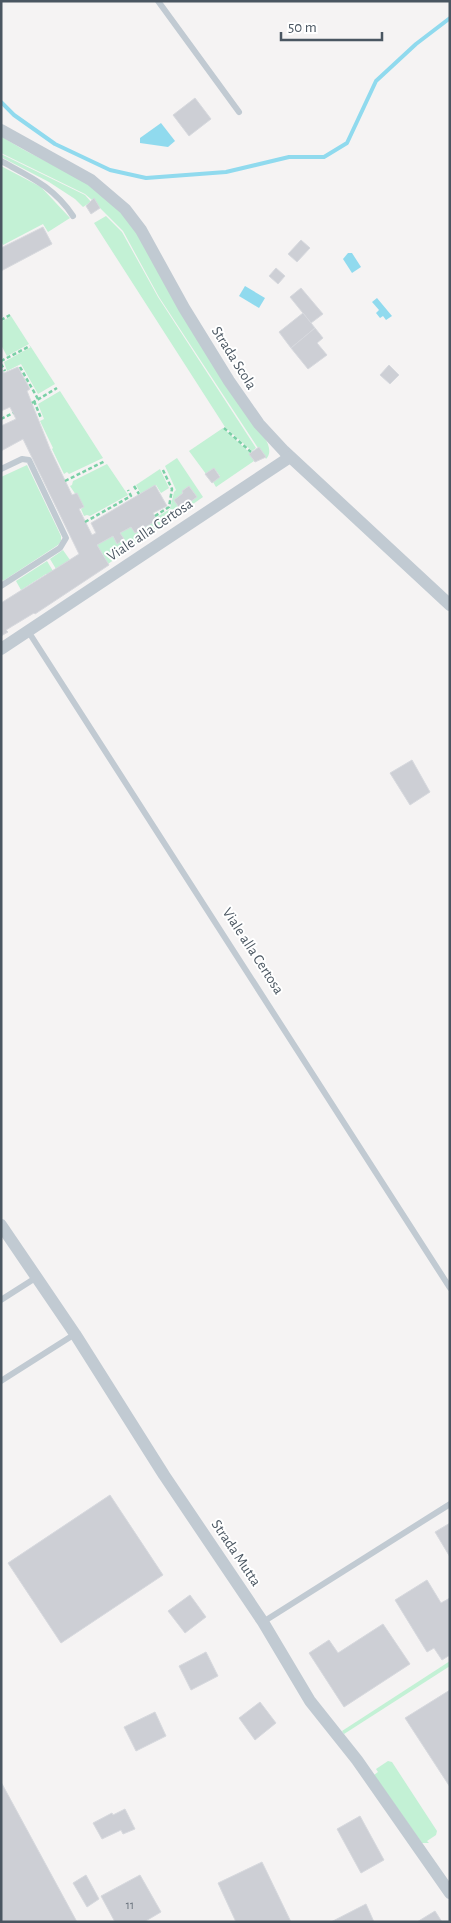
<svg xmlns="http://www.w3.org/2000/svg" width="451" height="1923" font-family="'Alegreya Sans',sans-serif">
  <rect width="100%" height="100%" fill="#f5f3f3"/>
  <g fill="#c3f1d5" fill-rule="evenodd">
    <path d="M1 136C36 159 76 173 109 199 117 206 125 217 132 225L246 414C254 424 278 447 266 459L259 447 258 448 159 297 123 231 100 208 94 199 92 200 85 194 1 153Z"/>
    <path d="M1 154 85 195 91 202 83 207 75 199 49 182 1 157Z"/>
    <path d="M1 166 41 187 70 218 48 232 43 224 3 245 1 241Z"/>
    <path d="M106 216 122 232 158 297 256 448 252 451 225 427 94 223Z"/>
    <path d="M11 316 29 344 7 356 1 345V322Z"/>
    <path d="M31 347 55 384 38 394 21 364 7 371 4 362Z"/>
    <path d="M60 391 103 458 69 474 67 472 64 474 52 449 53 448 40 421 44 419 38 404Z"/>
    <path d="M223 428 250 453 254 461 216 487 213 482 220 476 214 468 206 474 189 451Z"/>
    <path d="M177 458 203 497 108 564 97 545 113 536 117 544 124 539 120 533 131 527 135 533 158 519 157 517 170 509 174 492 176 490 165 466ZM189 486 197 497 180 509 174 500 183 493 182 491Z"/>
    <path d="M107 464 128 495 90 516 87 515 84 516 81 509 84 507 70 486 72 485 73 481Z"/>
    <path d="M27 465 61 536V541L58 545 3 581 1 577V477Z"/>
    <path d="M160 469 169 488 161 493 156 485 141 494 136 485Z"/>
    <path d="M63 550 70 560 56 569 50 559Z"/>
    <path d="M47 561 53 571 48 575 46 574 21 590 16 581Z"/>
    <path d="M450 1661V1666L344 1734 342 1731Z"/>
    <path d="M388 1761 392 1762 437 1831 436 1835 427 1841 429 1843H422L374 1775 378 1772 376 1769Z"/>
  </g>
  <g fill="#90daee">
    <path d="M161 123 175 141 168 147 140 143V138Z"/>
    <path d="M348 253H352L361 267 352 273 343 259Z"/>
    <path d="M245 286 265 298 259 308 239 296Z"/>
    <path d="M377 298 392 316 386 320 383 316 380 318 376 313 379 310 372 302Z"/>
  </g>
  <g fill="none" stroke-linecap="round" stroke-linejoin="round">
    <path stroke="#90daee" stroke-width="4" d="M1 102 14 115 55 144 110 170 146 178 226 172 289 157H324L347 143 376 81 416 44 450 18"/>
  </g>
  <g fill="#cdcfd5" stroke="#d7d9de">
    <path d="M195 98 211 119 189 136 173 115Z"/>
    <path d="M94 198 100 208 91 214 86 206Z"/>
    <path d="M43 227 52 244 1 271V248Z"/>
    <path d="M301 240 310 248 297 262 288 254Z"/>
    <path d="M276 268 285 276 278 284 269 276Z"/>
    <path d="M301 288 323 314 311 323 290 297Z"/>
    <path d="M303 313 315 328 291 348 279 332Z"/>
    <path d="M315 328 323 338 317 343 327 355 308 369 291 348Z"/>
    <path d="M389 365 399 375 390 384 380 375Z"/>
    <path d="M1 367 4 373 18 367 30 389 27 391 50 449 72 495 77 493 84 507 79 509 92 535 96 533 91 523 155 485 167 506 153 513 157 520 135 533 131 527 120 533 124 539 117 544 113 536 97 545 109 565 35 614 34 613 6 630 8 632 1 636V603L79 554 23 439 1 451V426L16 419 10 407 1 411Z"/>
    <path d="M259 447 266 457 255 462 249 454Z"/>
    <path d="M214 468 220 477 212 483 205 474Z"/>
    <path d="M189 486 197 497 180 509 174 500 183 493 182 491Z"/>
    <path d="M412 760 430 792 410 805 390 773Z"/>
    <path d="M110 1495 163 1575 61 1643 8 1563Z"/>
    <path d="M450 1523V1557L435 1532Z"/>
    <path d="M427 1580 441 1603 450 1598V1655L442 1660 434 1648 427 1652 395 1600Z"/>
    <path d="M190 1595 206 1617 185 1633 168 1611Z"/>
    <path d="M383 1624 410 1664 344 1707 309 1653 329 1640 338 1653Z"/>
    <path d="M206 1652 218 1676 191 1690 179 1666Z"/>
    <path d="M450 1690V1787L405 1718Z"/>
    <path d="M260 1702 276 1723 255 1740 239 1718Z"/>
    <path d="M155 1712 166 1736 136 1751 124 1727Z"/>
    <path d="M1 1782 77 1922H1Z"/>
    <path d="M125 1809 135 1829 123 1834 121 1830 102 1839 93 1823 112 1813 113 1815Z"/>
    <path d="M360 1816 384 1860 361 1873 337 1829Z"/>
    <path d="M262 1862 291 1922H236L218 1883Z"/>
    <path d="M86 1875 99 1899 87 1907 73 1883Z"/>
    <path d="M140 1875 161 1912 144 1922H115L101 1896Z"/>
    <path d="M366 1904 374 1922H331Z"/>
    <path d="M435 1911 442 1922H417Z"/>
  </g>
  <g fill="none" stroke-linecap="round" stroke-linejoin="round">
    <g stroke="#7ad0a6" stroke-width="2.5" stroke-dasharray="4 2.5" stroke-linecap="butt">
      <path d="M1 320 10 315"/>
      <path d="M1 361 30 346"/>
      <path d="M1 364 5 371"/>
      <path d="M20 367 38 399"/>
      <path d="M34 401 41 418"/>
      <path d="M32 403 57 388"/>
      <path d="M1 419 13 413"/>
      <path d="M224 428 251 452"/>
      <path d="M65 481 105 461"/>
      <path d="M134 486 139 494"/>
      <path d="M155 516 169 507 172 489 162 468"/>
      <path d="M85 522 131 496 128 490"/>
    </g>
    <g stroke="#c1cad2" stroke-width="6">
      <path d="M158 1 239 112"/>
      <path d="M1 161C30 177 54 187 73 216"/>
      <path d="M1 469 22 459 29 460 66 538 60 548 1 586"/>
      <path d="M28 631 450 1288"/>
      <path d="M1 1300 37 1277"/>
      <path d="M1 1381 75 1334"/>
      <path d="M263 1622 450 1504"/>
    </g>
    <g stroke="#c1cad2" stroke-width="12">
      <path d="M1 130 91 180 125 209 141 230 184 308 229 381 259 424 284 451 450 605"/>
      <path d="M1 649 290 457"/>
      <path d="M1 1225 75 1334 164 1475 263 1622 310 1701 357 1760 450 1893"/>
    </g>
  </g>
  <g text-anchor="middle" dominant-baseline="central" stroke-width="4" stroke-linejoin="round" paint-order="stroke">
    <g font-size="12" fill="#6b747e">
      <text x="130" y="1905">11</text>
    </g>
    <g font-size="15" fill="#4a5661" stroke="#fff">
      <text transform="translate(234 358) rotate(58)">Strada Scola</text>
      <text transform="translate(150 530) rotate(-34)">Viale alla Certosa</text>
      <text transform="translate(253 951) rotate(57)">Viale alla Certosa</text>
      <text transform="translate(236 1553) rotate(56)">Strada Mutta</text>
    </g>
  </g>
  <rect width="451" height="1923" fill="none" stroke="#4a5661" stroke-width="5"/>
  <path d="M281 32v8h101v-8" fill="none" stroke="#4a5661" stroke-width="2.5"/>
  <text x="288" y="32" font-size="15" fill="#4a5661" stroke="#ffffff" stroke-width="4" paint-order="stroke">50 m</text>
</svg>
